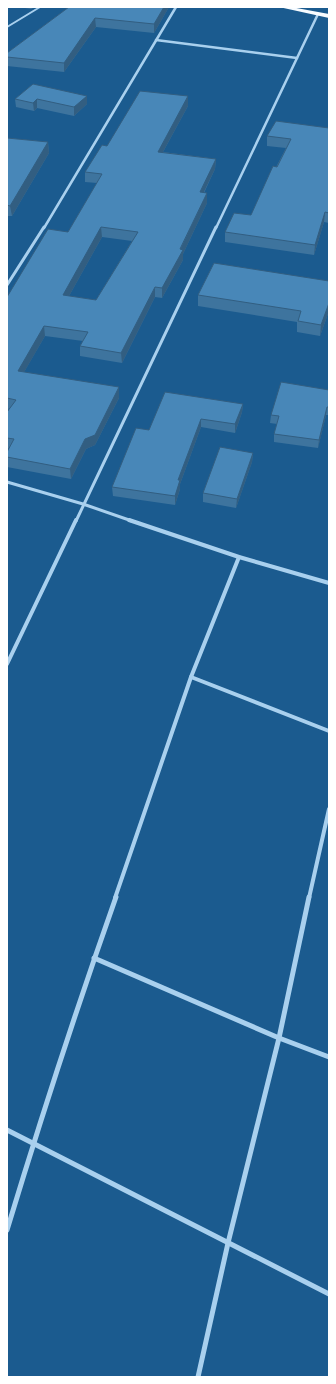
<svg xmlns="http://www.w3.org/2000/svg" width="336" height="1384" font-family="Commissioner,sans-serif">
  <rect width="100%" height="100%" fill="#1b5b8f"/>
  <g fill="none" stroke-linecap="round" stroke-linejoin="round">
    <path stroke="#a9d0ee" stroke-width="2" d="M7 27 40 7"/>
    <g stroke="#a9d0ee" stroke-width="2.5">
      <path d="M156 40 297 58"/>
      <path d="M44 228 176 7"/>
      <path d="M216 228 318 14"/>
    </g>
    <g stroke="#a9d0ee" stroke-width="3">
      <path d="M7 285 44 227"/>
      <path d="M7 482 83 504 132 521"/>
      <path d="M76 521 216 227"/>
    </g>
    <g stroke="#a9d0ee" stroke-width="4">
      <path d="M129 520 239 557 329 583"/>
      <path d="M7 664 76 520"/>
      <path d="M191 677 329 731"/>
      <path d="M115 898 191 677 239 557"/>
      <path d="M309 898 329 809"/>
    </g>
    <g stroke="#a9d0ee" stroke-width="5">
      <path d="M94 958 279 1038 329 1057"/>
      <path d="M7 1130 329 1294"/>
      <path d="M7 1230C41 1118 77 1007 116 897"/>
      <path d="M198 1377 228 1243 279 1038 309 897"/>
    </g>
    <path fill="#f8fcff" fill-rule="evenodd" d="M279 7H291L329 14V18Z"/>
  </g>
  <g fill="#3e749e" fill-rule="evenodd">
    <path d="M19 7H35L31 9Z"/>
    <path d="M69 7H169L154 33 96 27 64 72 7 66V53Z"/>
    <path d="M33 84 87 104 74 116 37 108 34 111 16 107 15 99Z"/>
    <path d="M188 96V106L163 152 216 159 215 169 204 193H207V203L183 254V260L162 298 155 297 122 363 80 356V346L83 341 45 336 24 372 119 398 95 445 86 449 71 479 7 467V452L9 448H7V412L9 409 7 408V297L68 232 97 183 85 182V172L107 146ZM102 237 132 241 96 300 69 296Z"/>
    <path d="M329 128V223L324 222 314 255 225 242V232L251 215 286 148 267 146V136Z"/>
    <path d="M7 138 48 142 49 153 12 216H7Z"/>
    <path d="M329 281V311L320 336 297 332V322L198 306V295Z"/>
    <path d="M329 390V415H326L318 448 274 442V434L277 424 270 423 271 415Z"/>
    <path d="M243 404 242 412 235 433 201 427 180 484V489L175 505 113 496 112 487 149 430Z"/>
    <path d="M253 453 252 462 236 508 203 502V493Z"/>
  </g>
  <g fill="#325e81">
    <path d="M164 7H169L154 33V24Z"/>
    <path d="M95 18 96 27 64 72V63Z"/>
    <path d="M87 96V104L74 116V107Z"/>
    <path d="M188 96V106L158 161V152Z"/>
    <path d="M37 99V108L34 111 33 103Z"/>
    <path d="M48 142 49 153 12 216 10 206Z"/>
    <path d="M216 159 215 169 199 202 200 192Z"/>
    <path d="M207 193V203L183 254V260L162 298V288Z"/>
    <path d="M325 212 324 222 314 255 315 245Z"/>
    <path d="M101 227 102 237 64 305 63 295Z"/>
    <path d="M155 287V297L122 363 121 353Z"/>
    <path d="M329 303V311L320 336 321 325Z"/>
    <path d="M44 326 45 336 19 381 18 371Z"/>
    <path d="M119 387V398L95 445 86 449 71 479 70 469 85 439Z"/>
    <path d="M243 404 242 412 235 433V424Z"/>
    <path d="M327 407 326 415 318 448 319 440Z"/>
    <path d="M201 419V427L180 484V489L175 505V496L178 480Z"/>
    <path d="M253 453 252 462 236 508 237 499Z"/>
  </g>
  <g fill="#4887b8" stroke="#325e81" fill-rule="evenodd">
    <path d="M69 7H164L154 24 95 18 64 63 7 57V53Z"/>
    <path d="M33 84 87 96 74 107 37 99 33 103 15 99Z"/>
    <path d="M140 91 188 96 158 152 216 159 200 192 207 193 180 249 183 250 162 288 155 287 121 353 80 346 88 332 44 326 18 371 119 387 95 435 85 439 70 469 7 457V452L14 439 7 438V412L16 400 7 398V297L48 229 68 232 102 174 85 172 102 145 107 146ZM101 227 138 232 96 300 63 295Z"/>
    <path d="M276 121 329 128V213L325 212 315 245 225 232 234 213 251 215 273 166 277 167 291 139 267 136Z"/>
    <path d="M7 138 48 142 10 206 7 205Z"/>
    <path d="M214 263 329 281V303L321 325 298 321 301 311 198 295Z"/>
    <path d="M281 382 329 390V407H327L319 440 274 434 279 416 271 415Z"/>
    <path d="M165 392 243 404 235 424 201 419 178 480H180L175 496 112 487 136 428 149 430Z"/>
    <path d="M220 447 253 453 237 499 203 493Z"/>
  </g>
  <rect width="336" height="1384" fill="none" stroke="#ffffff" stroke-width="16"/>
</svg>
